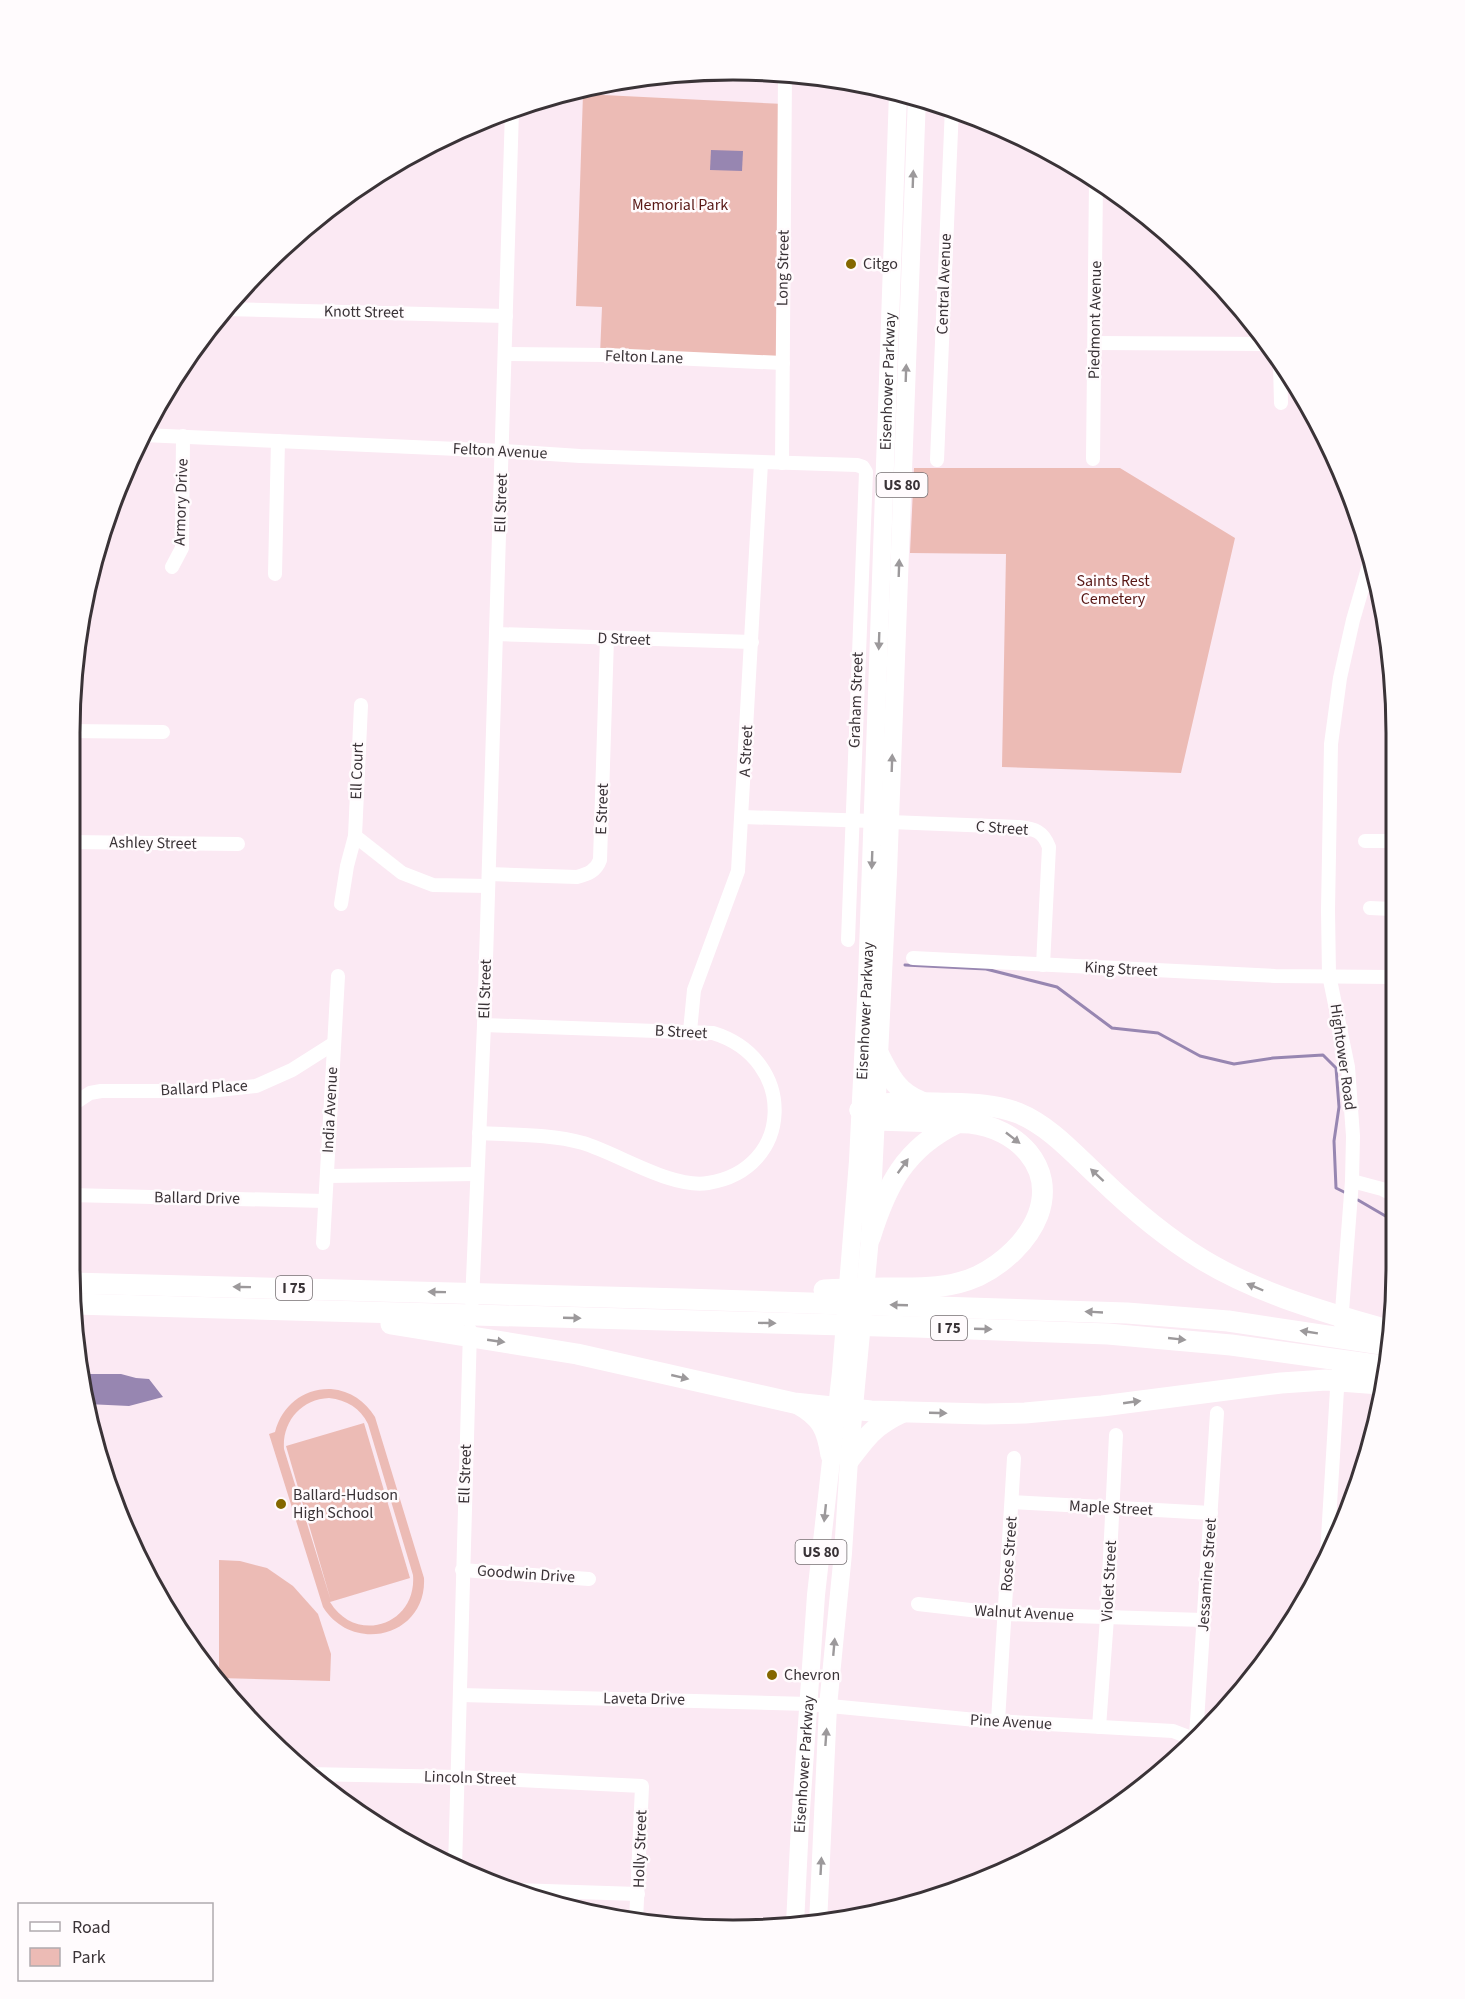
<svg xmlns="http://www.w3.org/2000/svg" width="1465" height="1999" font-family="'Source Sans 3',sans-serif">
  <rect width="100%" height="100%" fill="#fbe9f3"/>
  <g fill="#ecbbb5" fill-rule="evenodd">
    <path d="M583 94 784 104 777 363 600 355 602 307 576 306Z"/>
    <path d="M914 468H1120L1235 538 1181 773 1002 767 1006 554 910 553Z"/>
    <path d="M331 1389C351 1391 365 1401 375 1417L424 1578C427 1636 353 1655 323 1607L269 1434 275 1432C282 1405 304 1388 331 1389ZM329 1398C347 1400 360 1408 368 1424L413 1575C417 1625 356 1645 330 1602L410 1578 364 1423 286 1446 331 1601 284 1449C282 1422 301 1399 329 1398Z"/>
    <path d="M219 1560 240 1561 267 1568 293 1586 318 1614 331 1654 330 1681 219 1678Z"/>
  </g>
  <g fill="#9786b1">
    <path d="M711 150 743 151 742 171 710 170Z"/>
    <path d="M83 1374H121L136 1378 149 1379 163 1397 129 1406 87 1404Z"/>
  </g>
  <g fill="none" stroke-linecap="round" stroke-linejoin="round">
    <g stroke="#9786b1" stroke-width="3">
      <path d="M905 965 986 969 1057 987 1112 1028 1158 1033 1200 1056 1234 1064 1273 1058 1323 1055 1336 1068 1339 1107 1334 1141 1336 1188 1344 1192"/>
      <path d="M1358 1200 1394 1221"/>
    </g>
    <g stroke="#fff" stroke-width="14">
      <path d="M223 309 506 316"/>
      <path d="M1095 343 1268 344"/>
      <path d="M505 354 607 355 783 363"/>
      <path d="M1280 365 1281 403"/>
      <path d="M143 435 503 451 580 456 857 465 863 467 866 472 848 940"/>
      <path d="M1093 459 1096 181"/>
      <path d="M937 460 952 107"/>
      <path d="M782 463 785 74"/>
      <path d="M172 567 182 548 183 436"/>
      <path d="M275 574 278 441"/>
      <path d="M496 634 752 642"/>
      <path d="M361 705 355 836 402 873 433 885 488 886"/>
      <path d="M69 731 163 732"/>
      <path d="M885 816 890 822 1019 827C1035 829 1043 831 1049 847L1043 965"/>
      <path d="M742 817 873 821 878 827"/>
      <path d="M1365 841H1392"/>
      <path d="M69 842 238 844"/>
      <path d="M489 874 577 877C588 874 596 871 600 860L607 638"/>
      <path d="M341 904 347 866 355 836"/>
      <path d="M1370 908 1392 909"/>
      <path d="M913 958 1275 976 1392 977"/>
      <path d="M690 1031 694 990 738 871 761 463"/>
      <path d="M69 1107 90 1093 101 1091H209L256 1086 292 1070 333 1044"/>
      <path d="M479 1133C513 1135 550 1134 583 1143 619 1154 672 1189 708 1183 794 1170 798 1059 713 1033L484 1025"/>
      <path d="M327 1176 477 1174"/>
      <path d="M1352 1181 1382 1189 1394 1195"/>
      <path d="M69 1195 325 1201"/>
      <path d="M323 1243 338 976"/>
      <path d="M472 1302 484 1025 512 110"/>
      <path d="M1341 1324 1352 1181 1353 1136 1348 1067 1329 975 1328 910 1331 744 1340 678 1353 620 1369 565"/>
      <path d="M1012 1502 1211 1513"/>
      <path d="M1327 1554 1338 1373"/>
      <path d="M462 1570 589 1579"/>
      <path d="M918 1604 1005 1614 1203 1620"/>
      <path d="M460 1695 809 1704 976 1720 1173 1731 1186 1736 1190 1742"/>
      <path d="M998 1721 1014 1458"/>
      <path d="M1099 1727 1107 1618 1116 1435"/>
      <path d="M1196 1737 1217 1413"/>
      <path d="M307 1774 458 1777 642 1786 636 1922"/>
      <path d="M455 1868 470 1330"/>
      <path d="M515 1890 638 1894"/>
    </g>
    <g stroke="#fff" stroke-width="18">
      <path id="s1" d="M795 1924 800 1824 816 1595 841 1372 858 1161 867 979 898 93"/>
      <path d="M818 1924 828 1706 843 1553 849 1460 870 1238 888 873 917 97"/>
    </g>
    <g stroke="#fff" stroke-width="21">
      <path d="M879 1055C890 1077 898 1093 922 1102"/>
      <path d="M860 1110C884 1101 911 1102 937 1103 964 1104 992 1103 1018 1113 1050 1126 1075 1155 1100 1178 1132 1209 1165 1237 1203 1260 1261 1295 1326 1312 1390 1331"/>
      <path d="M870 1238C886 1186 905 1148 957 1123"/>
      <path d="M71 1283 684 1299 1127 1313 1228 1321 1388 1345"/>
      <path d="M824 1290C844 1289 864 1288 884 1288 917 1288 947 1290 978 1276 1003 1264 1028 1241 1038 1215 1056 1166 1016 1128 970 1123L876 1120 860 1110"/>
      <path d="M74 1304 916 1327 1108 1334 1231 1345 1383 1366"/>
      <path d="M391 1324 577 1354 794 1403 871 1411 985 1414 1025 1413 1102 1406 1281 1383 1326 1380 1380 1384"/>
      <path d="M798 1404C822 1417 827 1430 831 1455"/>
      <path d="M849 1460C867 1436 875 1425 903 1412"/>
    </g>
  </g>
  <defs><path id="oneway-solid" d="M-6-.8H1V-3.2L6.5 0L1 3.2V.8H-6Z" transform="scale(1.5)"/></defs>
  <g fill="#9c999b">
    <use href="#oneway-solid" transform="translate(913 179) rotate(-88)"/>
    <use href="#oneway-solid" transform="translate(906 373) rotate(-88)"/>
    <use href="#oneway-solid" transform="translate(899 568) rotate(-88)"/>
    <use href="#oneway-solid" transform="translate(879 641) rotate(92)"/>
    <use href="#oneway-solid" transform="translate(892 763) rotate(-88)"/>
    <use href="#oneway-solid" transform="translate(872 860) rotate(92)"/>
    <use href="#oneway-solid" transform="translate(1013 1138) rotate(38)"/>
    <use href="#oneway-solid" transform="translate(903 1166) rotate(-54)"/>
    <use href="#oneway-solid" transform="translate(1097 1175) rotate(-137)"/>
    <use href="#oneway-solid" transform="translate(242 1287) rotate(-179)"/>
    <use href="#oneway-solid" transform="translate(1255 1287) rotate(-157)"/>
    <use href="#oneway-solid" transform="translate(437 1292) rotate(-179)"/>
    <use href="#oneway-solid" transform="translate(899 1305) rotate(-178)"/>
    <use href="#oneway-solid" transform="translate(1094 1312) rotate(-177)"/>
    <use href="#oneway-solid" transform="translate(572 1318) rotate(2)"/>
    <use href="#oneway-solid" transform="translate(767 1323) rotate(1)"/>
    <use href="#oneway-solid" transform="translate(983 1329) rotate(2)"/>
    <use href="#oneway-solid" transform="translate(1309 1332) rotate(-171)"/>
    <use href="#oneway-solid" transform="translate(1177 1339) rotate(6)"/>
    <use href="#oneway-solid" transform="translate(496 1341) rotate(8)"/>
    <use href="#oneway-solid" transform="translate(680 1377) rotate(13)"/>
    <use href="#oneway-solid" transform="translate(1132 1402) rotate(-8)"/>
    <use href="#oneway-solid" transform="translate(938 1413) rotate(2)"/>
    <use href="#oneway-solid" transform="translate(825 1513) rotate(96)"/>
    <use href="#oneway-solid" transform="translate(834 1647) rotate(-85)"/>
    <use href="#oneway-solid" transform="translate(826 1737) rotate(-86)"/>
    <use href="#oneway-solid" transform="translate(821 1866) rotate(-87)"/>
  </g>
  <g fill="#846700" stroke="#fffbfd" stroke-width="2">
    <circle cx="851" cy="264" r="6"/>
    <circle cx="281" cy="1504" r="6"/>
    <circle cx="772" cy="1675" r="6"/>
  </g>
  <g text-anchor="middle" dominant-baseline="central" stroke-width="5" stroke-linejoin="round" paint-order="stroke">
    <g fill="#fffbfd" stroke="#756f72" stroke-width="1.5">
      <rect x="876.5" y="473" width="51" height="24" rx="4.5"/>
      <rect x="276" y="1276" width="36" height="24" rx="4.5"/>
      <rect x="931" y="1316" width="36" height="24" rx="4.5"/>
      <rect x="795.5" y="1540" width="51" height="24" rx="4.5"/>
    </g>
    <g font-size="15" font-weight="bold" fill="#3a3337">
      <text x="902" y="485">US 80</text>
      <text x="294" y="1288">I 75</text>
      <text x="949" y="1328">I 75</text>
      <text x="821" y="1552">US 80</text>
    </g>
    <g font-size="16" fill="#581715" stroke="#fffbfd">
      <text x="680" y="205">Memorial Park</text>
      <text x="1113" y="581">Saints Rest<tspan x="1113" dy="18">Cemetery</tspan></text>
    </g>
    <g font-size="16" fill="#3a3337" stroke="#fffbfd" text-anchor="start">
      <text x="863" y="264">Citgo</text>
      <text x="293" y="1495">Ballard-Hudson<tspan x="293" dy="18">High School</tspan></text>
      <text x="784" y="1675">Chevron</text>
    </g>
    <g font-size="16" fill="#3a3337" stroke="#fffbfd">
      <text transform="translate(783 268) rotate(-89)">Long Street</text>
      <text transform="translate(944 284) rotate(-88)">Central Avenue</text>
      <text transform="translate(364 312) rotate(1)">Knott Street</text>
      <text transform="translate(1095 320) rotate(-89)">Piedmont Avenue</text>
      <text transform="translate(644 357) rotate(2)">Felton Lane</text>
      <text stroke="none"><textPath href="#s1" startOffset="1546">Eisenhower Parkway</textPath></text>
      <text transform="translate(500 451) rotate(3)">Felton Avenue</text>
      <text transform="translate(181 502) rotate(-88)">Armory Drive</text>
      <text transform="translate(501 503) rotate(-88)">Ell Street</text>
      <text transform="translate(624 639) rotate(2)">D Street</text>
      <text transform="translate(856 700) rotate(-88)">Graham Street</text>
      <text transform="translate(746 751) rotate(-87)">A Street</text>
      <text transform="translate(357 771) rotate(-88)">Ell Court</text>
      <text transform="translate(602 809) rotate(-88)">E Street</text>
      <text transform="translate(1002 828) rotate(4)">C Street</text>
      <text transform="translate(153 843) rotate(1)">Ashley Street</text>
      <text transform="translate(1121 969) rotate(3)">King Street</text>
      <text transform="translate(485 989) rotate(-88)">Ell Street</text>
      <text stroke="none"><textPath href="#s1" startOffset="916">Eisenhower Parkway</textPath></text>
      <text transform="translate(681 1032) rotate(3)">B Street</text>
      <text transform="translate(1343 1057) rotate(82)">Hightower Road</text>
      <text transform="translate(204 1088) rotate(-3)">Ballard Place</text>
      <text transform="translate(330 1110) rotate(-87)">India Avenue</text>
      <text transform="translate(197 1198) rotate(1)">Ballard Drive</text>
      <text transform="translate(465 1474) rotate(-88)">Ell Street</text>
      <text transform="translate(1111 1508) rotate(3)">Maple Street</text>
      <text transform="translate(1009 1554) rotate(-86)">Rose Street</text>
      <text transform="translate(526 1574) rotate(4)">Goodwin Drive</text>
      <text transform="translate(1207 1575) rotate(-86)">Jessamine Street</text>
      <text transform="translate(1109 1581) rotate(-87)">Violet Street</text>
      <text transform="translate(1024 1613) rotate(3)">Walnut Avenue</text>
      <text transform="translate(644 1699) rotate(1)">Laveta Drive</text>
      <text transform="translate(1011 1722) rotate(3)">Pine Avenue</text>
      <text stroke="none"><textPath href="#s1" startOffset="160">Eisenhower Parkway</textPath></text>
      <text transform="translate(470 1778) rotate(2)">Lincoln Street</text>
      <text transform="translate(640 1849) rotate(-88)">Holly Street</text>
    </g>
  </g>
  <path d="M0 0H1465V1999H0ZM733 80H733A653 653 0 0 1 1386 733V1267A653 653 0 0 1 733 1920H733A653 653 0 0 1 80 1267V733A653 653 0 0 1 733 80Z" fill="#fffbfd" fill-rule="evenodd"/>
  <path fill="none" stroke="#3a3337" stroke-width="3" d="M733 80H733A653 653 0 0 1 1386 733V1267A653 653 0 0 1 733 1920H733A653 653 0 0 1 80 1267V733A653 653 0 0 1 733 80Z"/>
  <rect x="18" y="1903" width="195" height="78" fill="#fffbfd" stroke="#b0abae" stroke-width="1.5"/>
  <rect x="30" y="1922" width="30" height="9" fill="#ffffff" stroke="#b0abae" stroke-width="1.5"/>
  <text x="72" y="1933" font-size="18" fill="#3a3337">Road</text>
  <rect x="30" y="1948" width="30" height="18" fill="#ecbbb5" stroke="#b0abae" stroke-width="1.5"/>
  <text x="72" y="1963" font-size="18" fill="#3a3337">Park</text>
</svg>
